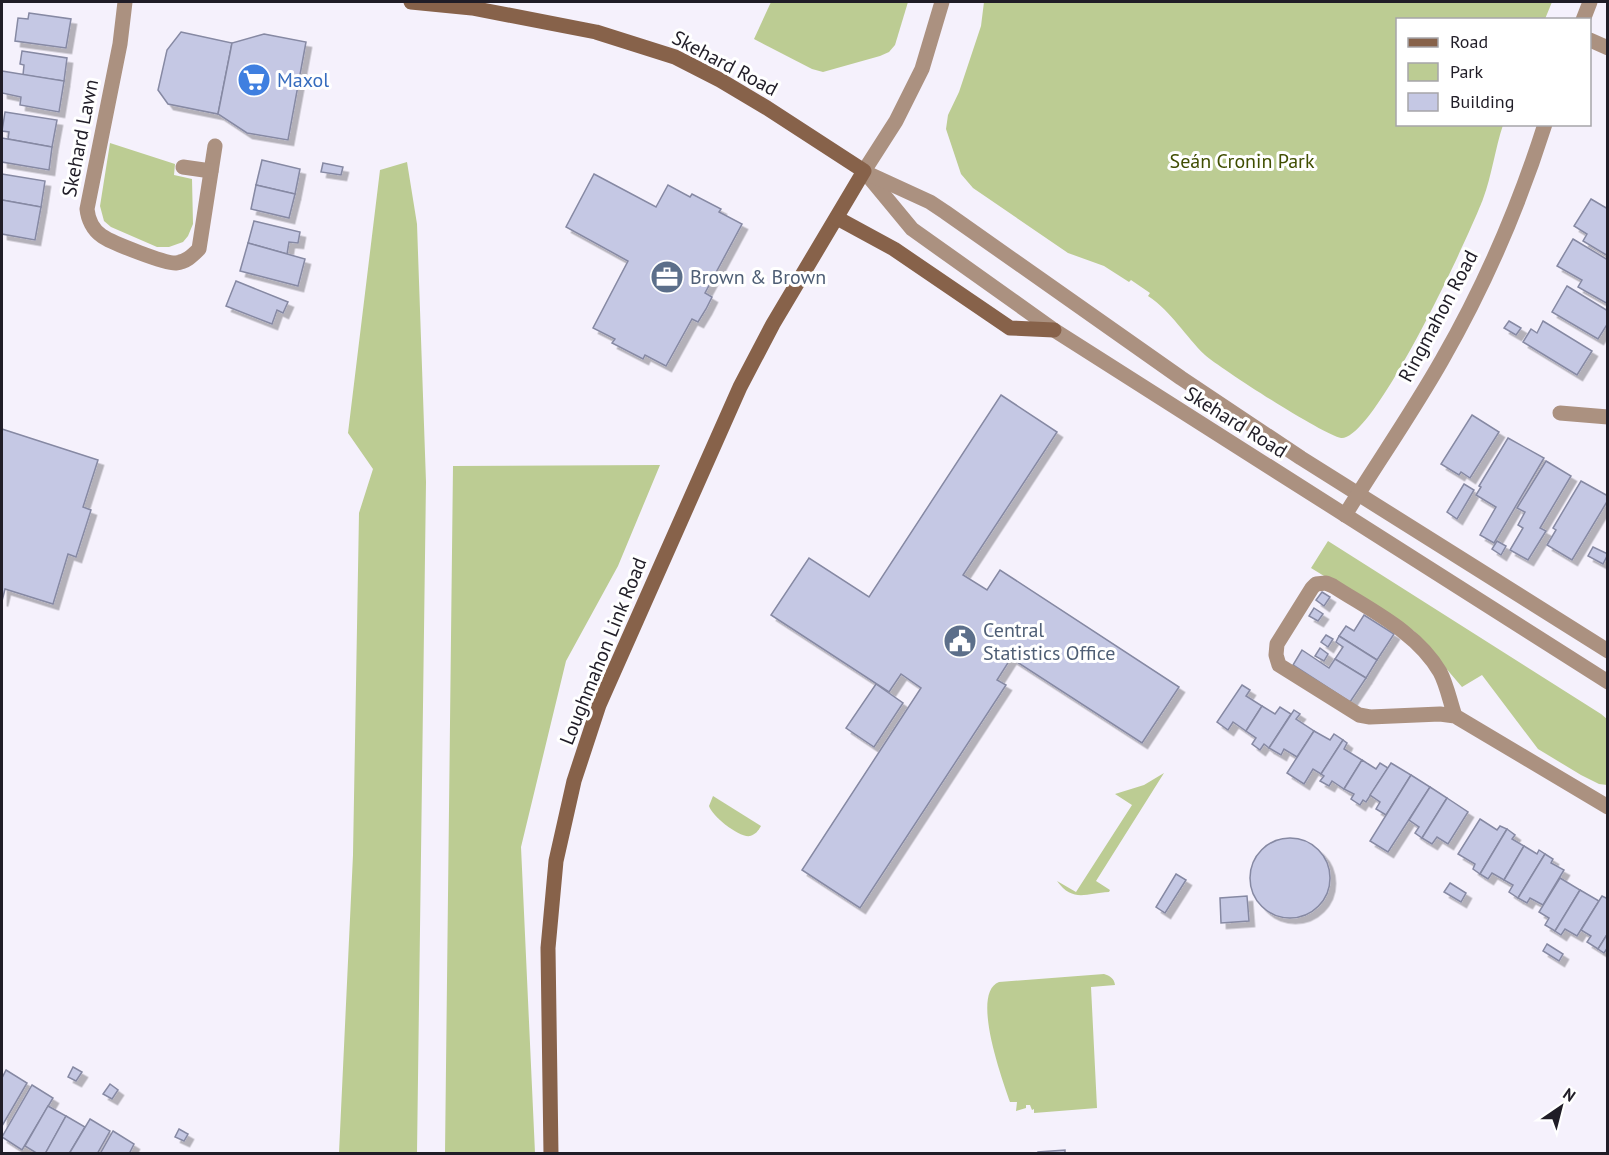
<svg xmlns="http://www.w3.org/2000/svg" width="1609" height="1155" font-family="'PT Sans',sans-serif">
  <defs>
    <filter id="shadow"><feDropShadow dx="5.5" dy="5.5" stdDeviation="0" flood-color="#0004"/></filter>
  </defs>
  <rect width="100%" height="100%" fill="#f5f1fc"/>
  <g fill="#bccc93">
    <path d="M771 2H908L895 45 889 52 880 56 823 72 812 69 754 39Z"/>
    <path d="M984 2H1552L1545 19 1398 20V124L1503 125C1495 149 1492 175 1483 199 1470 234 1374 442 1341 438 1325 436 1221 369 1205 355 1185 336 1172 312 1148 296L1150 293 1131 280 1129 282 1104 266 1068 253 973 188 961 174 946 129 948 115 959 92 981 26Z"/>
    <path d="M110 143 175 164 174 175 192 179 193 224 188 236 183 242 169 247H157L111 227 104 221 100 206Z"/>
    <path d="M407 162 417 224 426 482 417 1153H339L353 855 359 513 373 469 348 433 380 170Z"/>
    <path d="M660 465 618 566 566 661 521 847 535 1153H445L453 466Z"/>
    <path d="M1328 541 1601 714 1607 719V785L1599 784 1581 775 1538 749 1482 675 1462 687 1414 631 1311 568Z"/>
    <path d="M1164 773 1096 881 1110 890 1109 892C1086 893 1073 903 1057 881L1076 892 1132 805 1115 794 1144 785Z"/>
    <path d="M713 796 761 826C758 831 756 834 750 836 739 838 712 816 709 806Z"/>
    <path d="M1104 974C1110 976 1114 978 1115 985L1091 987 1097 1108 1034 1113V1109L1032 1110 1030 1105H1026V1108L1016 1111 1017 1102H1010C1003 1081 970 993 999 982Z"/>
  </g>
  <g fill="#c5c8e4" stroke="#8689a3" stroke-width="1.5" filter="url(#shadow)">
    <path d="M29 13 71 19 66 48 15 41 18 18 28 19Z"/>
    <path d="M181 32 232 43 218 114 168 104 158 90 167 50Z"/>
    <path d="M264 34 306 42 288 140 247 133 218 114 232 43Z"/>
    <path d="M22 51 67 58 64 81 23 75 24 65 20 64Z"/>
    <path d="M2 71 64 81 59 112 20 105 21 97 2 93Z"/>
    <path d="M5 112 57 120 52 147 8 139 9 132 2 131Z"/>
    <path d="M2 138 52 147 49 170 2 162Z"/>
    <path d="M262 160 300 169 295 194 256 185Z"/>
    <path d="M323 163 343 167 341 175 321 172Z"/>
    <path d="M2 174 45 181 41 207 2 200Z"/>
    <path d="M594 174 656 207 668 185 690 197 692 194 721 209 719 212 742 224 705 293 712 297 706 309 698 322 692 319 666 366 645 355 643 359 612 343 615 339 593 328 628 261 566 227Z"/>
    <path d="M256 185 295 194 289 218 251 209Z"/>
    <path d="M1591 199 1608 209V256L1583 241 1587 234 1574 226Z"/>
    <path d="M2 200 41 207 35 240 2 234Z"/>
    <path d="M254 221 300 232 298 243 289 242 287 254 248 243Z"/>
    <path d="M1573 239 1608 260V304L1578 287 1582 280 1557 266Z"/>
    <path d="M248 243 305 259 298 286 240 271Z"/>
    <path d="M236 281 288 302 283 313 277 310 272 324 226 306Z"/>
    <path d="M1567 286 1608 311V323L1598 339 1552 312Z"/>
    <path d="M1509 321 1521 328 1516 335 1504 328Z"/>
    <path d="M1543 321 1592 351 1577 375 1523 342 1531 329 1537 333Z"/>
    <path d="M1001 395 1057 432 963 575 987 590 1000 570 1179 687 1142 743 1011 658 997 680 1006 685 860 908 802 870 921 688 901 674 889 692 771 615 809 558 869 597Z"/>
    <path d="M1472 415 1499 432 1470 478 1461 472 1459 475 1441 464Z"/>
    <path d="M2 429 98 460 83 507 91 510 76 557 68 554 53 604 5 589 2 601Z"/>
    <path d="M1508 438 1544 458 1494 543 1480 535 1496 507 1476 495 1481 487 1479 486Z"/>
    <path d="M1546 461 1571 476 1540 528 1546 531 1528 560 1510 550 1523 528 1518 525 1525 512 1517 508Z"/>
    <path d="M1581 481 1608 496V500L1572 560 1547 545 1556 530 1553 528Z"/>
    <path d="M1464 484 1474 490 1457 519 1447 512Z"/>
    <path d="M1497 541 1506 546 1501 555 1492 549Z"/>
    <path d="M1593 547 1608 554 1603 564 1588 556Z"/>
    <path d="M1322 592 1330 597 1324 606 1316 600Z"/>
    <path d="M1314 608 1323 614 1318 621 1309 616Z"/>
    <path d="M1364 615 1394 634 1377 660 1339 636 1346 626 1354 631Z"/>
    <path d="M1326 635 1333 639 1328 647 1321 642Z"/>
    <path d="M1339 636 1377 660 1366 678 1335 659 1343 647 1336 642Z"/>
    <path d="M1320 648 1328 654 1324 661 1315 656Z"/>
    <path d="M1302 650 1329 668 1335 659 1366 678 1350 702 1293 665Z"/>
    <path d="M876 684 903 703 874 747 846 728Z"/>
    <path d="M1242 685 1250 690 1246 696 1262 706 1246 731 1233 722 1228 730 1217 722Z"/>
    <path d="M1262 706 1275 714 1280 707 1291 714 1269 748 1264 744 1260 750 1252 744 1256 738 1246 731Z"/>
    <path d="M1294 710 1300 714 1296 719 1314 731 1297 757 1284 749 1281 755 1269 748Z"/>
    <path d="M1314 731 1330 740 1334 734 1343 740 1321 774 1313 769 1304 784 1287 773Z"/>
    <path d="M1343 740 1347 743 1344 749 1362 760 1344 789 1332 781 1329 786 1320 781 1324 776 1321 774Z"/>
    <path d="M1362 760 1376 769 1380 763 1388 768 1366 802 1363 800 1360 805 1351 799 1354 794 1344 789Z"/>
    <path d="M1391 763 1411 775 1386 815 1376 809 1380 802 1370 795Z"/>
    <path d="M1411 775 1430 787 1388 852 1370 841Z"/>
    <path d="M1430 787 1447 798 1422 838 1415 833 1419 827 1409 820Z"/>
    <path d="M1447 798 1468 812 1448 844 1437 837 1432 844 1422 838Z"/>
    <path d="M1480 819 1497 830 1500 826 1507 829 1480 874 1473 869 1475 864 1458 854Z"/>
    <path d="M1507 829 1515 835 1512 839 1524 846 1504 880 1492 873 1488 879 1480 874Z"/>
    <circle cx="1290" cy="878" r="40"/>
    <path d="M1524 846 1537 854 1539 850 1545 854 1518 898 1509 892 1513 885 1504 880Z"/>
    <path d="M1545 854 1553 859 1551 863 1564 870 1543 905 1530 898 1527 903 1518 898Z"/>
    <path d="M1176 874 1186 880 1165 913 1156 907Z"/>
    <path d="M1560 878 1580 890 1555 931 1545 925 1549 918 1539 912Z"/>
    <path d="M1450 883 1466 893 1461 902 1444 892Z"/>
    <path d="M1580 890 1599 901 1577 936 1565 929 1561 935 1555 931Z"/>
    <path d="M1247 896 1249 921 1221 923 1220 898Z"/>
    <path d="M1602 896 1608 899V933L1598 949 1587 942 1591 936 1581 930Z"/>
    <path d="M1608 933V947L1604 953 1598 949Z"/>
    <path d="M1547 944 1563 954 1559 961 1543 951Z"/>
    <path d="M73 1067 82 1072 76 1081 68 1077Z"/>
    <path d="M6 1070 27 1083 2 1126V1078Z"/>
    <path d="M110 1084 118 1090 112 1099 103 1094Z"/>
    <path d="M32 1085 53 1098 22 1150 2 1137Z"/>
    <path d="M48 1106 66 1116 45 1154H38L25 1146Z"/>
    <path d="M66 1116 85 1127 69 1154H45Z"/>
    <path d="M90 1119 110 1131 97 1154H69Z"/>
    <path d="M179 1129 188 1134 184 1141 175 1137Z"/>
    <path d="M113 1131 134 1144 129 1154H100Z"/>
    <path d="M1065 1150V1154H1038V1152Z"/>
  </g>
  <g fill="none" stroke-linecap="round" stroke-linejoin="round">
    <g stroke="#ab9180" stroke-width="15">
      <path d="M125 2 120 44 87 209C88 219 93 230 102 236 112 243 166 264 176 263 186 262 192 256 199 249L215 146"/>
      <path d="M1590 40 1608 48"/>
      <path d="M183 167 211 171"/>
      <path d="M864 171 896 121 922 69 942 2"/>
      <path d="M1560 413 1608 417"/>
      <path d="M1455 716C1450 702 1447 685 1440 672 1417 632 1370 610 1333 586L1326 583 1316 584 1312 588 1277 644 1276 655 1279 665 1359 715 1370 717 1440 714 1455 716 1608 807"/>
    </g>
    <g stroke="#ab9180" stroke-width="15">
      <path d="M1583 20 1590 2"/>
      <path d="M864 171 912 229 1054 330 1608 682"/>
      <path d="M869 174 930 202 945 212 1181 378 1301 458 1608 651"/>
      <path d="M1345 515C1377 463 1412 413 1442 360 1485 285 1519 206 1545 124"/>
    </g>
    <g stroke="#87624a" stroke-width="15">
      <path d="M411 2 472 8 596 32 675 57 720 80 767 108 864 171 773 324 740 387 599 705 574 781 556 861 548 948 551 1154"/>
      <path d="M837 218 894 249 1010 328 1054 330"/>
    </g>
  </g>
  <defs>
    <g id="supermarket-disc" transform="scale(1.725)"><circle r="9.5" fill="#3f7fe0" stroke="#fff"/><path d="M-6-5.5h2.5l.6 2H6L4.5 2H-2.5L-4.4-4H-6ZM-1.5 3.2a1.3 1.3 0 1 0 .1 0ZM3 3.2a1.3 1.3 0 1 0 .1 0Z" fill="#fff"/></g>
    <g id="office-disc" transform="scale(1.725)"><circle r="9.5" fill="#5c6f8a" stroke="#fff"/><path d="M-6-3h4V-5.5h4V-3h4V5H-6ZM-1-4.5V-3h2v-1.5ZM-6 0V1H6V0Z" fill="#fff"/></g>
    <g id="civic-disc" transform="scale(1.725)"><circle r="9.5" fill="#5c6f8a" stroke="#fff"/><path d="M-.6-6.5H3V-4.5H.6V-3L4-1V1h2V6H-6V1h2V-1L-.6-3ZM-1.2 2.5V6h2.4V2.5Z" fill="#fff"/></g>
  </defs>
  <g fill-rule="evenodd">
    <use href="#supermarket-disc" x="254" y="80"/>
    <use href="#office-disc" x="667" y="277"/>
    <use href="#civic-disc" x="960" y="641"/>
  </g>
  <g text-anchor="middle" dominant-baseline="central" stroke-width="6" stroke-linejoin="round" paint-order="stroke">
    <g font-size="20" fill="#201d27" stroke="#fff">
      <text transform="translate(725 63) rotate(28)">Skehard Road</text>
      <text transform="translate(80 138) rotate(-79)">Skehard Lawn</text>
      <text transform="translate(1438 316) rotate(-62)">Ringmahon Road</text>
      <text transform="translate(1236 422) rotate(32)">Skehard Road</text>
      <text transform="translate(603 651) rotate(-68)">Loughmahon Link Road</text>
    </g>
    <g font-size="20" fill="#366cbe" stroke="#fff" text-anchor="start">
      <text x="277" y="80">Maxol</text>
    </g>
    <g font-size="20" fill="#404e02" stroke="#fff">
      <text x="1242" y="161">Seán Cronin Park</text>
    </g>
    <g font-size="20" fill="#4e5e75" stroke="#fff" text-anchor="start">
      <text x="690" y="277">Brown &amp; Brown</text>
      <text x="983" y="630">Central<tspan x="983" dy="23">Statistics Office</tspan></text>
    </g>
  </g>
  <rect width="1609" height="1155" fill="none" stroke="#201d27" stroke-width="6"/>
  <rect x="1396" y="18" width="195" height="108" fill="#ffffff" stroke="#a6a5a9" stroke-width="1.5"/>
  <rect x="1408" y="38" width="30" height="9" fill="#87624a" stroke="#a6a5a9" stroke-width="1.5"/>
  <text x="1450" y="48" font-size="18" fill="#201d27">Road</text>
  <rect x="1408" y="63" width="30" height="18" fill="#bccc93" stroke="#a6a5a9" stroke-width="1.5"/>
  <text x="1450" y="78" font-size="18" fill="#201d27">Park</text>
  <rect x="1408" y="93" width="30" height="18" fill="#c5c8e4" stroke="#a6a5a9" stroke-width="1.5"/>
  <text x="1450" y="108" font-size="18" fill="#201d27">Building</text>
  <g transform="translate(1561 1107) rotate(35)" stroke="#ffffff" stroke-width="4.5" paint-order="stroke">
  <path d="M0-4.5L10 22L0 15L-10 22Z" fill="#201d27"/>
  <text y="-9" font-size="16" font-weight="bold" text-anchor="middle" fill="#201d27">N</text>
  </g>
</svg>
